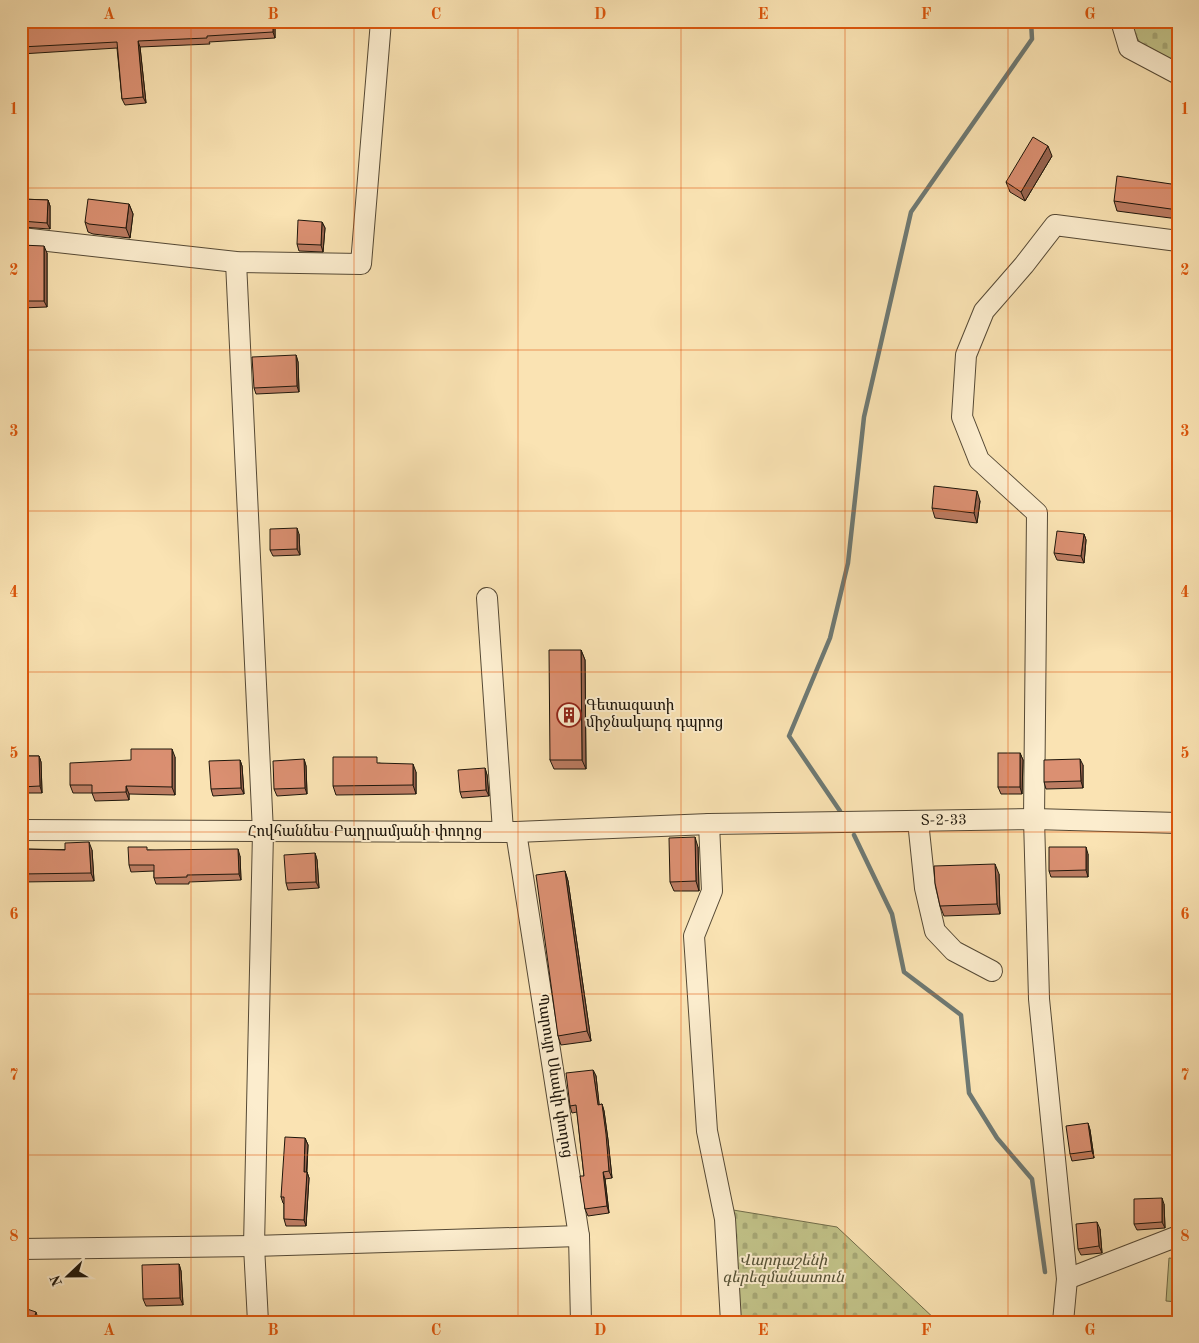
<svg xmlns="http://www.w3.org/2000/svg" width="1199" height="1343" font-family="'Old Standard TT','Noto Serif Armenian',serif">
  <defs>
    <pattern id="cemetery-stones" width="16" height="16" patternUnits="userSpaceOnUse" patternTransform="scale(1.25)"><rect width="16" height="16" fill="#c2c389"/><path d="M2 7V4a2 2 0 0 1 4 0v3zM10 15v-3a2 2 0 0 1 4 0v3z" fill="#a6a775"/></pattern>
  </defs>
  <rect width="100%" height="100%" fill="#fae3b3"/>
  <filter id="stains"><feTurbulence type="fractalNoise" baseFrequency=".004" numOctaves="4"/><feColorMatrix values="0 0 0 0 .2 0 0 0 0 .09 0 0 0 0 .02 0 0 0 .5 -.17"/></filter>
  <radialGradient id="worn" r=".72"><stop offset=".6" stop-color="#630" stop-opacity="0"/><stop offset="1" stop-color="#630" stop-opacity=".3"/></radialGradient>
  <g fill="url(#cemetery-stones)" stroke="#706c4a">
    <path d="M1127 21H1178V70L1145 51Z"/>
    <path d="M733 1210 837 1227 938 1322H727Z"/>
  </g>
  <path fill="#c2c389" stroke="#706c4a" d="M1169 1258 1178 1259V1302L1166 1301Z"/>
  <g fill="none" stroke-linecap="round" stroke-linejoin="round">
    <g stroke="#6e7973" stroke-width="4.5">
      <path d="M840 811 789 736 830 638 848 563 864 417 911 212 1032 39 1031 21"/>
      <path d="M854 835 892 914 904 972 961 1015 969 1093 997 1138 1032 1179 1045 1272"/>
    </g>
    <g stroke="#554935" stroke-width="22">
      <g id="minor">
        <path d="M1121 21 1129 48 1178 74"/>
        <path d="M21 238 236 262 361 264 381 21"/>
        <path d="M236 262 263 832 254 1246 258 1322"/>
        <path d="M487 598 503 831"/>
        <path d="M918 821 925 888 935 931 954 951 992 971"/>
        <path d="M709 824 712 891 694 936 707 1131 725 1219 731 1322"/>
        <path d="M21 830 516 832 709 824 1034 819 1178 823"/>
        <path d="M516 832 579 1236 581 1322"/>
        <path d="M21 1249 254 1246 579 1236"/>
        <path d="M1067 1279 1178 1236"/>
        <path d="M1063 1322 1067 1279 1039 999 1034 819 1037 513 979 460 962 417 966 355 984 311 1024 265 1055 225 1178 241"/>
      </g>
    </g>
    <use href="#minor" stroke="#fcedce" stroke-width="20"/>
  </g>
  <g fill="#bc7c62" stroke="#1e160b">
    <path d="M21 21H275V38L209 42 210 44 140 47 146 103 125 105 122 99 117 48 21 54Z"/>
    <path d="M1052 156 1025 201 1010 192 1006 182Z"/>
    <path d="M1178 185V219L1117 211 1114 201Z"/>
    <path d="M21 199 48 200 50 206V229L21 227Z"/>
    <path d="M129 204 133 214 130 238 93 234 88 232 85 222Z"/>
    <path d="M322 222 325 228 323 252 299 251 297 244Z"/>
    <path d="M21 245 47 253V307L21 308Z"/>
    <path d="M296 355 298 362 299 392 256 394 254 388Z"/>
    <path d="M980 501 977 523 935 518 932 508Z"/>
    <path d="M299 534 300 555 273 556 270 550Z"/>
    <path d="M1084 534 1086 540 1084 563 1057 560 1054 553Z"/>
    <path d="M581 650 585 660 586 769H554L550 760Z"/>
    <path d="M1020 753 1023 760 1022 794H1001L998 787Z"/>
    <path d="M21 756H39L41 762 42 793H21Z"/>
    <path d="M175 757V795L129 794V800L95 801 92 793H73L70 785Z"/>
    <path d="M304 759 306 766 307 794 277 796 274 789Z"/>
    <path d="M240 760 242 766 244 794 213 796 211 789Z"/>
    <path d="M379 763 416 772V794L336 795 333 786Z"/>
    <path d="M1083 765V788L1046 789 1044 782Z"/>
    <path d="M485 768 487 775 489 796 462 798 460 792Z"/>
    <path d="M698 847 699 891H674L670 882Z"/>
    <path d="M21 849 92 850 94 881 21 882Z"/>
    <path d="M148 850 240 856 241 880 189 882V884H156L154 878V871L131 872 129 865Z"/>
    <path d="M315 853 317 860 319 888 288 890 286 883Z"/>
    <path d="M1088 854V877H1051L1049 871Z"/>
    <path d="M565 871 568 881 591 1041 561 1045 558 1036Z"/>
    <path d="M999 874 1000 914 944 916 940 906Z"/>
    <path d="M593 1070 596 1076 599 1105 602 1104 604 1111 608 1140 612 1178 605 1179 609 1213 588 1216 585 1209 584 1176 577 1112 572 1113 570 1106Z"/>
    <path d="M1088 1123 1090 1130 1094 1158 1072 1161 1070 1154Z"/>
    <path d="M305 1138 308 1145 307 1172 309 1178 306 1226H286L284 1219V1204L283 1203 281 1197Z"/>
    <path d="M1164 1204 1165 1228 1137 1230 1134 1224Z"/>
    <path d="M1100 1229 1102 1253 1081 1255 1078 1249Z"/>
    <path d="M179 1264 181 1271 183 1305 146 1306 143 1299Z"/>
  </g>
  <g fill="#996550" stroke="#1e160b">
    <path d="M273 21H275V38L273 32Z"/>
    <path d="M138 41 140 47 146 103 143 97Z"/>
    <path d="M1048 146 1052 156 1025 201 1021 192Z"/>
    <path d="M48 200 50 206V229L47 223Z"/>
    <path d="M129 204 133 214 130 238 126 228Z"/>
    <path d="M322 222 325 228 323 252 321 245Z"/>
    <path d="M44 246 47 253V307L44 301Z"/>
    <path d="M296 355 298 362 299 392 297 386Z"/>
    <path d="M977 491 980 501 977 523 974 513Z"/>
    <path d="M297 528 299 534 300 555 297 549Z"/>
    <path d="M1084 534 1086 540 1084 563 1081 556Z"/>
    <path d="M581 650 585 660 586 769 582 760Z"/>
    <path d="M172 749 175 757V795L172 787Z"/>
    <path d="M1020 753 1023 760 1022 794 1020 787Z"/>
    <path d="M39 756 41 762 42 793 40 786Z"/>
    <path d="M304 759 306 766 307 794 305 788Z"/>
    <path d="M1080 759 1083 765V788L1081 781Z"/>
    <path d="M240 760 242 766 244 794 241 788Z"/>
    <path d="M413 764 416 772V794L413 785Z"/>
    <path d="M485 768 487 775 489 796 486 790Z"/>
    <path d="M126 786 129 794V800L126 792Z"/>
    <path d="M695 837 698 847 699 891 696 881Z"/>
    <path d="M89 842 92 850 94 881 91 873Z"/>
    <path d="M1086 847 1088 854V877L1086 870Z"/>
    <path d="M238 849 240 856 241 880 239 874Z"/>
    <path d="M315 853 317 860 319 888 316 882Z"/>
    <path d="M995 864 999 874 1000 914 997 904Z"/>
    <path d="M565 871 568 881 591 1041 587 1031Z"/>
    <path d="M593 1070 596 1076 600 1112 598 1105Z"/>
    <path d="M602 1104 604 1111 608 1140 612 1178 609 1171Z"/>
    <path d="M1088 1123 1090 1130 1094 1158 1092 1151Z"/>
    <path d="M305 1138 308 1145 306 1178 304 1172Z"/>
    <path d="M307 1172 309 1178 306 1226 304 1220Z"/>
    <path d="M603 1172 605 1179 609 1213 607 1206Z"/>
    <path d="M1162 1198 1164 1204 1165 1228 1162 1222Z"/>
    <path d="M1097 1222 1100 1229 1102 1253 1099 1246Z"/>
    <path d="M179 1264 181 1271 183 1305 180 1298Z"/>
    <path d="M36 1312 38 1318 37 1322H33Z"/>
  </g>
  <g fill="#db9072" stroke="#1e160b">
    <path d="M21 21H273V32L207 36V38L138 41 143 97 122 99 117 42 21 47Z"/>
    <path d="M1033 137 1048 146 1021 192 1006 182Z"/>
    <path d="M1117 176 1178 185V210L1114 201Z"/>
    <path d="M21 199 48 200 47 223 21 221Z"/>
    <path d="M88 199 129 204 126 228 89 224 85 222Z"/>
    <path d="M298 220 322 222 321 245 297 244Z"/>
    <path d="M21 245 44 246V301H21Z"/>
    <path d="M296 355 297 386 254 388 252 357Z"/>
    <path d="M934 486 977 491 974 513 932 508Z"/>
    <path d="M297 528V549L270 550V529Z"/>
    <path d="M1057 531 1084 534 1081 556 1054 553Z"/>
    <path d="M549 650H581L582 760H550Z"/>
    <path d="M131 749H172V787L126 786V792L92 793V785H70V763L131 760Z"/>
    <rect x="998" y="753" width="22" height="34"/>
    <path d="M21 756H39L40 786 21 787Z"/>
    <path d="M333 757H377V763L413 764V785L333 786Z"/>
    <path d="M304 759 305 788 274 789 273 761Z"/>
    <path d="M1080 759 1081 781 1044 782V760Z"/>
    <path d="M240 760 241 788 211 789 209 761Z"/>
    <path d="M485 768 486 790 460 792 458 770Z"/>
    <path d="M695 837 696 881 670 882 669 838Z"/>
    <path d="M89 842 91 873 21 874V849L65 850V843Z"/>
    <path d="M128 847H147V850L238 849 239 874 187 875V877L154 878V865H129Z"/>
    <path d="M1049 847H1086V870L1049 871Z"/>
    <path d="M315 853 316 882 286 883 284 855Z"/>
    <path d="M995 864 997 904 940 906 935 883 934 866Z"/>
    <path d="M565 871 587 1031 558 1036 536 875Z"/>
    <path d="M593 1070 598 1105 602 1104 606 1134 609 1171 603 1172 607 1206 585 1209 580 1176H584L576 1105 570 1106 566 1073Z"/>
    <path d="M1088 1123 1092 1151 1070 1154 1066 1126Z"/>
    <path d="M285 1137 305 1138 304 1172H307L304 1220 284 1219V1197H281Z"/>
    <path d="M1162 1198V1222L1134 1224V1199Z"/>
    <path d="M1097 1222 1099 1246 1078 1249 1076 1224Z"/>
    <path d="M179 1264 180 1298 143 1299 142 1265Z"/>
    <path d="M21 1307 36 1312 33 1322H21Z"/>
  </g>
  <path fill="none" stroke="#de560c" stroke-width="1" stroke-opacity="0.55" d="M191 21V1322M354 21V1322M518 21V1322M681 21V1322M845 21V1322M1008 21V1322M21 188H1178M21 350H1178M21 511H1178M21 672H1178M21 832H1178M21 994H1178M21 1155H1178"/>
  <defs>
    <g id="building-ring" transform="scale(1.25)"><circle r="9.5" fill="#fcedce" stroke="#8f2418" stroke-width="1.5"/><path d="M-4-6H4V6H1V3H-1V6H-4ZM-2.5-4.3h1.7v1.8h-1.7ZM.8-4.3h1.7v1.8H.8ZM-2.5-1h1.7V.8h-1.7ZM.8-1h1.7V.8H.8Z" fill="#8f2418"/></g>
  </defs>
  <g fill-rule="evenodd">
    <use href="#building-ring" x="569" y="715"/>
  </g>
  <g text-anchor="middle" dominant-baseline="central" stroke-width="4" stroke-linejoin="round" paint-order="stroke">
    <g font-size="15" fill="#1e160b" stroke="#fcedce" text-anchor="start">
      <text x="586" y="706">Գետազատի<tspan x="586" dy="17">միջնակարգ դպրոց</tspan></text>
    </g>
    <g font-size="15" fill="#1e160b" stroke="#fcedce">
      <text transform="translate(944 821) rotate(-1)">Տ-2-33</text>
      <text x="365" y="832">Հովհաննես Բաղրամյանի փողոց</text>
      <text transform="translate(554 1076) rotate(81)">Պարույր Սևակի փողոց</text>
    </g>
    <g font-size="15" font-style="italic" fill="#575337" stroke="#fcedce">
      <text x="783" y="1261">Վարդաշենի<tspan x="783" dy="17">գերեզմանատուն</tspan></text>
    </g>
  </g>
  <rect width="1199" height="1343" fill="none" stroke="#fae3b3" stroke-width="55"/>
  <g transform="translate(68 1276) rotate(248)" stroke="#fcedce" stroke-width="4" paint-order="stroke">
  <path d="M0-4L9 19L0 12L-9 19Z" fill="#1e160b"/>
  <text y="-8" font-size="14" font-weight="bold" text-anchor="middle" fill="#1e160b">N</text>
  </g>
  <rect x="28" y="28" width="1144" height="1288" fill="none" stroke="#de560c" stroke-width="2"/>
  <g font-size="16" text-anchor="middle" font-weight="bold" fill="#de560c">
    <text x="109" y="19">A</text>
    <text x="273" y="19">B</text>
    <text x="436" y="19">C</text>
    <text x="600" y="19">D</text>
    <text x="763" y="19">E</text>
    <text x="926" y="19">F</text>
    <text x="1090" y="19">G</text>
    <text x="14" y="114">1</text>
    <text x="1185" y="114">1</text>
    <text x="14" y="275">2</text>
    <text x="1185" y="275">2</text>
    <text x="14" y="436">3</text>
    <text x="1185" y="436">3</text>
    <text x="14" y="597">4</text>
    <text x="1185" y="597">4</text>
    <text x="14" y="758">5</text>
    <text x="1185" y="758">5</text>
    <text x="14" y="919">6</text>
    <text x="1185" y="919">6</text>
    <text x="14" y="1080">7</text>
    <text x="1185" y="1080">7</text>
    <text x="14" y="1241">8</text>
    <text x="1185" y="1241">8</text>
    <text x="109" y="1335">A</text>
    <text x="273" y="1335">B</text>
    <text x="436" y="1335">C</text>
    <text x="600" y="1335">D</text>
    <text x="763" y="1335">E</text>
    <text x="926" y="1335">F</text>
    <text x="1090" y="1335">G</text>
  </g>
  <rect width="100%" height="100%" filter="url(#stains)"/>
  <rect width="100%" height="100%" fill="url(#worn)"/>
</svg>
